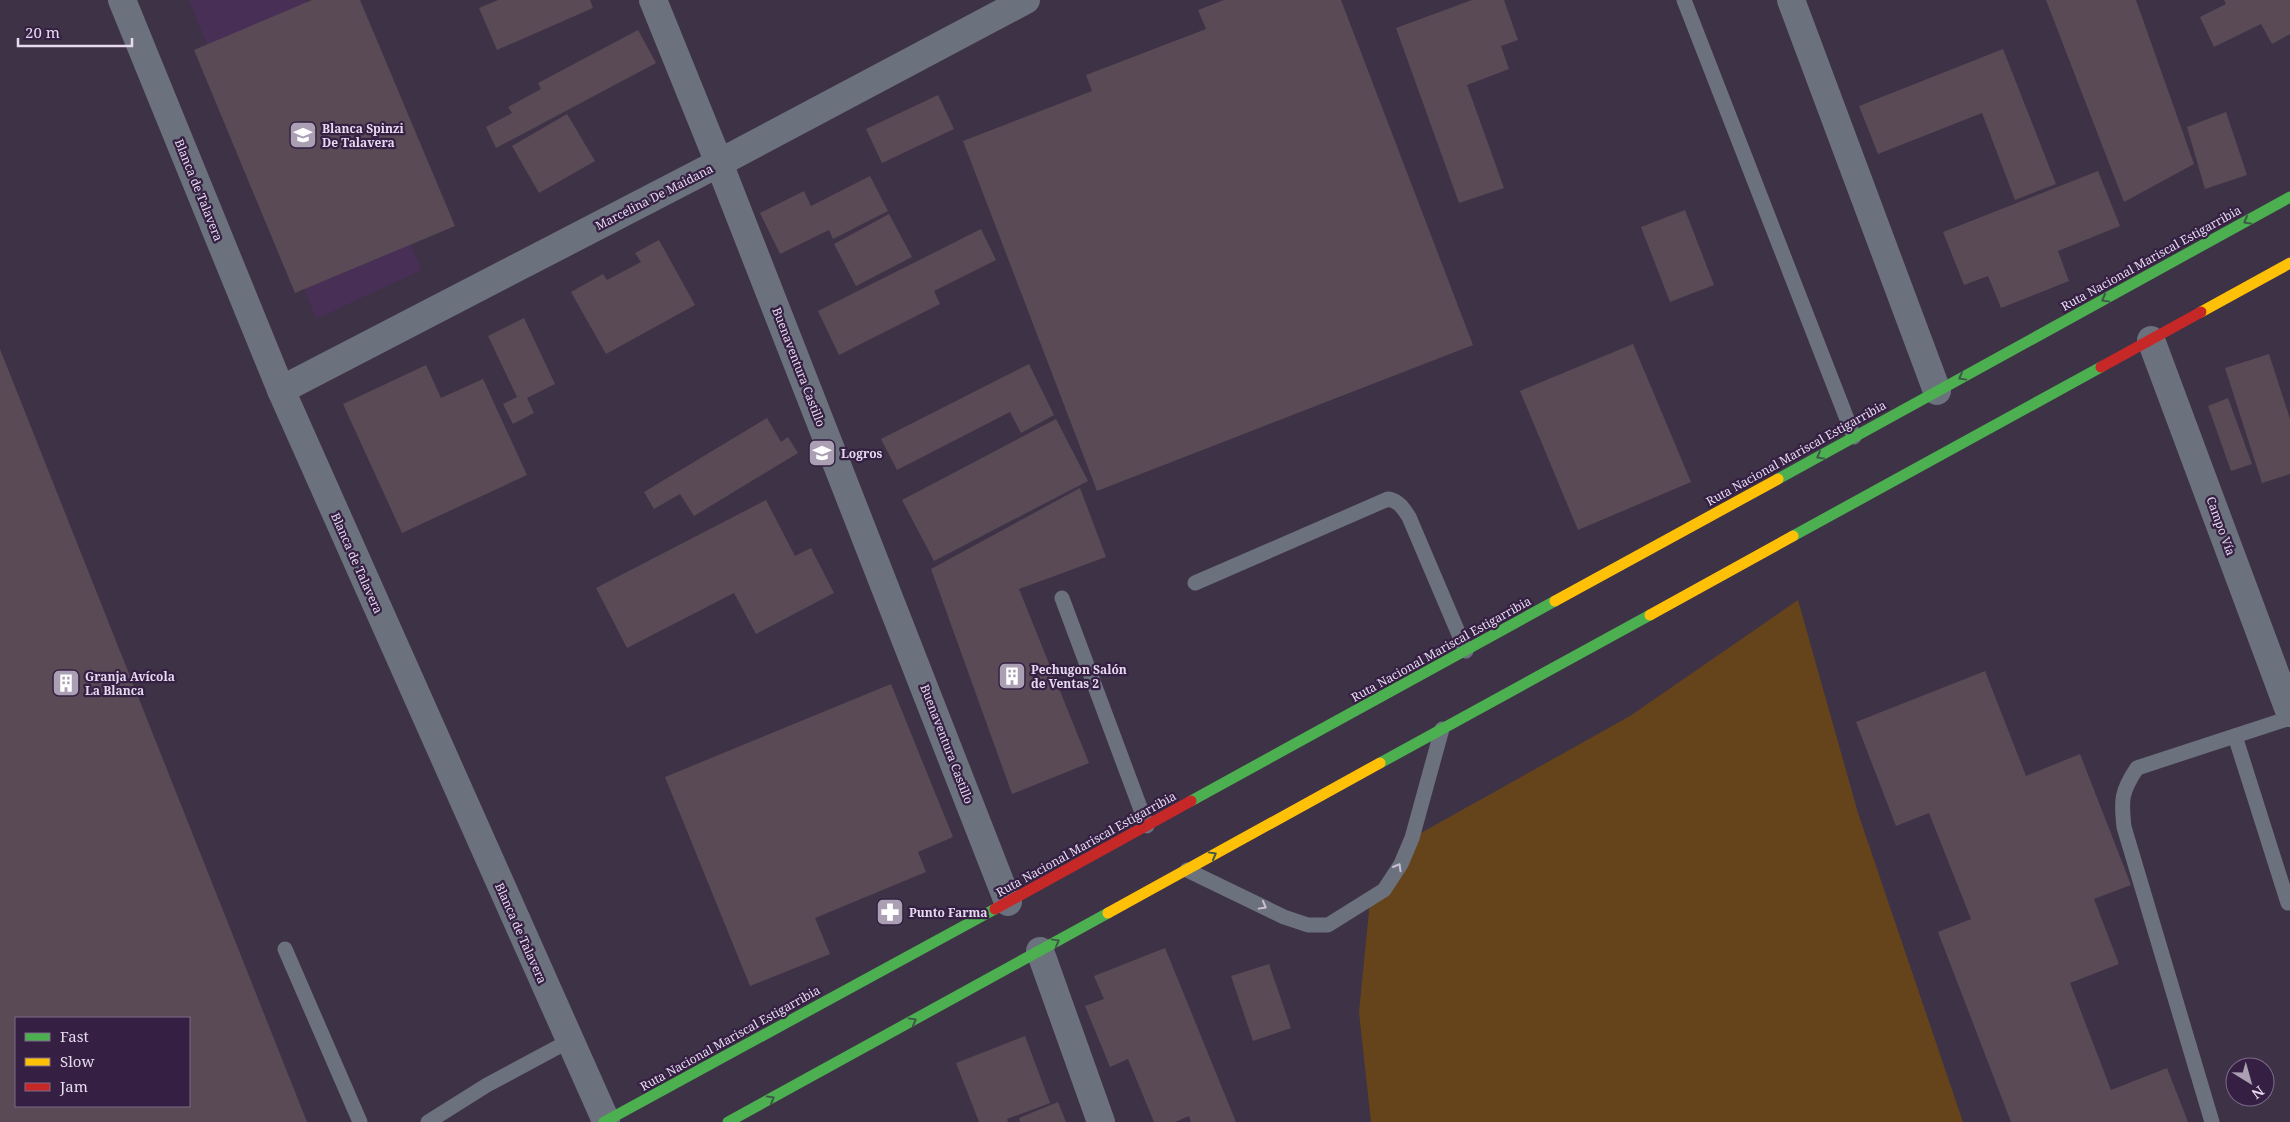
<svg xmlns="http://www.w3.org/2000/svg" width="2290" height="1122" font-family="'Noto Serif',serif">
  <rect width="100%" height="100%" fill="#3e3246"/>
  <path fill="#472f56" d="M189 0H306L422 270 316 319Z"/>
  <path fill="#65441c" d="M1798 600 1858 813 1963 1122H1371L1359 1012 1370 901 1412 838 1630 716Z"/>
  <g fill="#5a4a55" fill-rule="evenodd">
    <path d="M312 0H360L455 226 295 293 194 50Z"/>
    <path d="M498 0H590L593 8 497 50 479 8Z"/>
    <path d="M1224 0H1341L1473 345 1097 491 963 141 1092 91 1086 75 1206 29 1198 10Z"/>
    <path d="M1472 0H1504L1518 40 1501 46 1509 69 1467 85 1504 188 1459 203 1396 28Z"/>
    <path d="M2046 0H2136L2194 164 2124 202Z"/>
    <path d="M2224 0H2290V34L2272 44 2261 24 2214 47 2200 17 2226 4Z"/>
    <path d="M638 30 656 63 496 148 486 127 512 113 508 107 541 89 538 83Z"/>
    <path d="M2003 49 2056 184 2015 200 1982 113 1878 154 1859 106Z"/>
    <path d="M938 95 954 129 882 163 866 129Z"/>
    <path d="M2226 112 2247 175 2205 189 2187 127Z"/>
    <path d="M567 114 595 161 539 193 512 146Z"/>
    <path d="M2098 171 2120 226 2058 251 2069 281 2001 308 1988 276 1964 285 1943 232Z"/>
    <path d="M870 176 888 211 833 239 829 230 780 254 760 213 804 191 811 206Z"/>
    <path d="M1685 210 1714 285 1670 302 1641 227Z"/>
    <path d="M889 214 912 257 856 286 834 244Z"/>
    <path d="M981 229 996 260 934 291 940 304 839 355 818 311Z"/>
    <path d="M659 240 695 305 606 354 571 292 603 274 607 280 641 262 635 253Z"/>
    <path d="M524 318 555 384 527 398 534 413 513 424 503 404 517 397 488 336Z"/>
    <path d="M1633 344 1691 482 1578 530 1520 391Z"/>
    <path d="M0 349 307 1122H0ZM16 1018H189V1106H16Z"/>
    <path d="M2269 354 2290 419V474L2262 483 2225 368Z"/>
    <path d="M1029 364 1054 415 1021 433 1010 412 897 470 881 439Z"/>
    <path d="M426 365 441 398 483 379 527 475 402 533 343 404Z"/>
    <path d="M2228 398 2252 464 2231 471 2208 406Z"/>
    <path d="M767 418 781 442 788 437 798 453 694 516 680 494 654 509 644 492Z"/>
    <path d="M1056 419 1088 481 934 561 902 500Z"/>
    <path d="M1080 488 1106 557 1019 589 1089 763 1012 794 931 569Z"/>
    <path d="M766 500 795 556 811 548 834 593 756 634 734 593 627 648 596 588Z"/>
    <path d="M1985 671 2026 776 2080 754 2131 885 2094 899 2119 964 2070 983 2111 1090 2167 1068 2188 1122H2011L1938 932 1971 919 1929 813 1896 826 1856 722Z"/>
    <path d="M891 684 953 837 918 852 926 872 815 918 830 954 750 986 665 777Z"/>
    <path d="M1165 948 1174 970 1236 1122H1191L1189 1116 1175 1122H1154L1128 1059 1110 1067 1085 1006 1104 999 1094 976Z"/>
    <path d="M1269 964 1291 1028 1253 1041 1231 976Z"/>
    <path d="M1025 1036 1050 1103 1007 1119 1008 1122H979L956 1063Z"/>
    <path d="M1058 1102 1066 1122H1020L1019 1118Z"/>
  </g>
  <g fill="none" stroke-linecap="round" stroke-linejoin="round">
    <g stroke="#6c717e" stroke-width="15">
      <path d="M1684 0 1854 437"/>
      <path d="M1195 583 1388 499C1399 501 1403 508 1409 517L1466 651"/>
      <path d="M1062 598 1147 826"/>
      <path d="M2235 736 2288 903"/>
      <path d="M1187 870 1284 917 1308 925H1328L1384 890 1401 864 1412 838 1442 729"/>
      <path d="M285 949 360 1122"/>
      <path d="M428 1122 487 1085 569 1041"/>
      <path d="M2212 1122 2124 827C2121 800 2121 792 2137 768L2290 718"/>
    </g>
    <g stroke="#6c717e" stroke-width="28">
      <path d="M122 0 281 390 606 1121"/>
      <path d="M653 0 719 163 1008 902"/>
      <path d="M1791 0 1937 391"/>
      <path d="M2151 340 2290 713"/>
      <path d="M281 390 719 163 1026 0"/>
      <path d="M1040 951 1101 1122"/>
    </g>
    <g stroke="#4caf50" stroke-width="11">
      <path d="M1778 479 2290 197"/>
      <path d="M1793 536 2101 367"/>
      <path d="M1380 763 1650 615"/>
      <path d="M1191 801 1555 601"/>
      <path d="M604 1122 995 909"/>
      <path d="M728 1122 1108 913"/>
    </g>
    <g stroke="#ffc107" stroke-width="11">
      <path d="M2201 312 2290 263"/>
      <path d="M1555 601 1778 479"/>
      <path d="M1650 615 1793 536"/>
      <path d="M1108 913 1380 763"/>
    </g>
    <g stroke="#c62828" stroke-width="11">
      <path d="M2101 367 2201 312"/>
      <path d="M995 909 1191 801"/>
    </g>
  </g>
  <defs><path id="oneway-chevron" d="M-2-3.5L2.5 0L-2 3.5" fill="none" stroke-width="1.6" stroke-linecap="round" stroke-linejoin="round" transform="scale(1.25)"/></defs>
  <g stroke="#3e5948">
    <use href="#oneway-chevron" transform="translate(2247 221) rotate(151)"/>
    <use href="#oneway-chevron" transform="translate(2105 299) rotate(151)"/>
    <use href="#oneway-chevron" transform="translate(1962 377) rotate(151)"/>
    <use href="#oneway-chevron" transform="translate(1820 456) rotate(151)"/>
    <use href="#oneway-chevron" transform="translate(1213 855) rotate(-29)"/>
    <use href="#oneway-chevron" transform="translate(1056 942) rotate(-29)"/>
    <use href="#oneway-chevron" transform="translate(913 1021) rotate(-29)"/>
    <use href="#oneway-chevron" transform="translate(771 1099) rotate(-29)"/>
  </g>
  <g stroke="#c8bfd4">
    <use href="#oneway-chevron" transform="translate(1398 867) rotate(-60)"/>
    <use href="#oneway-chevron" transform="translate(1263 906) rotate(29)"/>
  </g>
  <defs>
    <g id="school-square" transform="scale(1.4375)"><rect x="-9" y="-9" width="18" height="18" rx="4" fill="#ab9fb4" stroke="#352043"/><path d="M0-5L7-2L0 1L-7-2ZM-4 1L0 2.5L4 1V4Q0 6-4 4Z" fill="#fff"/></g>
    <g id="building-square" transform="scale(1.4375)"><rect x="-9" y="-9" width="18" height="18" rx="4" fill="#ab9fb4" stroke="#352043"/><path d="M-4-6H4V6H1V3H-1V6H-4ZM-2.5-4.3h1.7v1.8h-1.7ZM.8-4.3h1.7v1.8H.8ZM-2.5-1h1.7V.8h-1.7ZM.8-1h1.7V.8H.8Z" fill="#fff"/></g>
    <g id="pharmacy-square" transform="scale(1.4375)"><rect x="-9" y="-9" width="18" height="18" rx="4" fill="#ab9fb4" stroke="#352043"/><path d="M-2-6h4v4h4v4h-4v4h-4v-4h-4v-4h4Z" fill="#fff"/></g>
  </defs>
  <g fill-rule="evenodd">
    <use href="#school-square" x="303" y="135"/>
    <use href="#school-square" x="822" y="453"/>
    <use href="#building-square" x="1012" y="676"/>
    <use href="#building-square" x="66" y="683"/>
    <use href="#pharmacy-square" x="890" y="912"/>
  </g>
  <g text-anchor="middle" dominant-baseline="central" stroke-width="4.5" stroke-linejoin="round" paint-order="stroke">
    <g font-size="12" font-weight="bold" fill="#e6d9f0" stroke="#352043" text-anchor="start">
      <text x="322" y="128">Blanca Spinzi<tspan x="322" dy="14">De Talavera</tspan></text>
      <text x="841" y="453">Logros</text>
      <text x="1031" y="669">Pechugon Salón<tspan x="1031" dy="14">de Ventas 2</tspan></text>
      <text x="85" y="676">Granja Avícola<tspan x="85" dy="14">La Blanca</tspan></text>
      <text x="909" y="912">Punto Farma</text>
    </g>
    <g font-size="12" fill="#e6d9f0" stroke="#352043">
      <text transform="translate(199 190) rotate(68)">Blanca de Talavera</text>
      <text transform="translate(654 197) rotate(-27)">Marcelina De Maidana</text>
      <text transform="translate(2151 258) rotate(-29)">Ruta Nacional Mariscal Estigarribia</text>
      <text transform="translate(799 367) rotate(69)">Buenaventura Castillo</text>
      <text transform="translate(1796 453) rotate(-29)">Ruta Nacional Mariscal Estigarribia</text>
      <text transform="translate(2221 526) rotate(70)">Campo Vía</text>
      <text transform="translate(357 563) rotate(66)">Blanca de Talavera</text>
      <text transform="translate(1441 649) rotate(-29)">Ruta Nacional Mariscal Estigarribia</text>
      <text transform="translate(947 744) rotate(69)">Buenaventura Castillo</text>
      <text transform="translate(1086 844) rotate(-29)">Ruta Nacional Mariscal Estigarribia</text>
      <text transform="translate(521 933) rotate(66)">Blanca de Talavera</text>
      <text transform="translate(730 1038) rotate(-29)">Ruta Nacional Mariscal Estigarribia</text>
    </g>
  </g>
  <rect x="15" y="1017" width="175" height="90" fill="#352043" stroke="#7c6a88"/>
  <rect x="25" y="1033" width="25" height="8" fill="#4caf50" stroke="#7c6a88"/>
  <text x="60" y="1042" font-size="15" fill="#e6d9f0">Fast</text>
  <rect x="25" y="1058" width="25" height="8" fill="#ffc107" stroke="#7c6a88"/>
  <text x="60" y="1067" font-size="15" fill="#e6d9f0">Slow</text>
  <rect x="25" y="1083" width="25" height="8" fill="#c62828" stroke="#7c6a88"/>
  <text x="60" y="1092" font-size="15" fill="#e6d9f0">Jam</text>
  <g transform="translate(2250 1082) rotate(143)"><circle r="24" fill="#352043" stroke="#7c6a88"/>
  <path d="M0-4L9 19L0 12L-9 19Z" fill="#ab9fb4"/>
  <text y="-8" font-size="14" font-weight="bold" text-anchor="middle" fill="#e6d9f0">N</text>
  </g>
  <path d="M18 38v8h114v-8" fill="none" stroke="#e6d9f0" stroke-width="2.5"/>
  <text x="25" y="38" font-size="15" fill="#e6d9f0" stroke="#352043" stroke-width="4" paint-order="stroke">20 m</text>
</svg>
